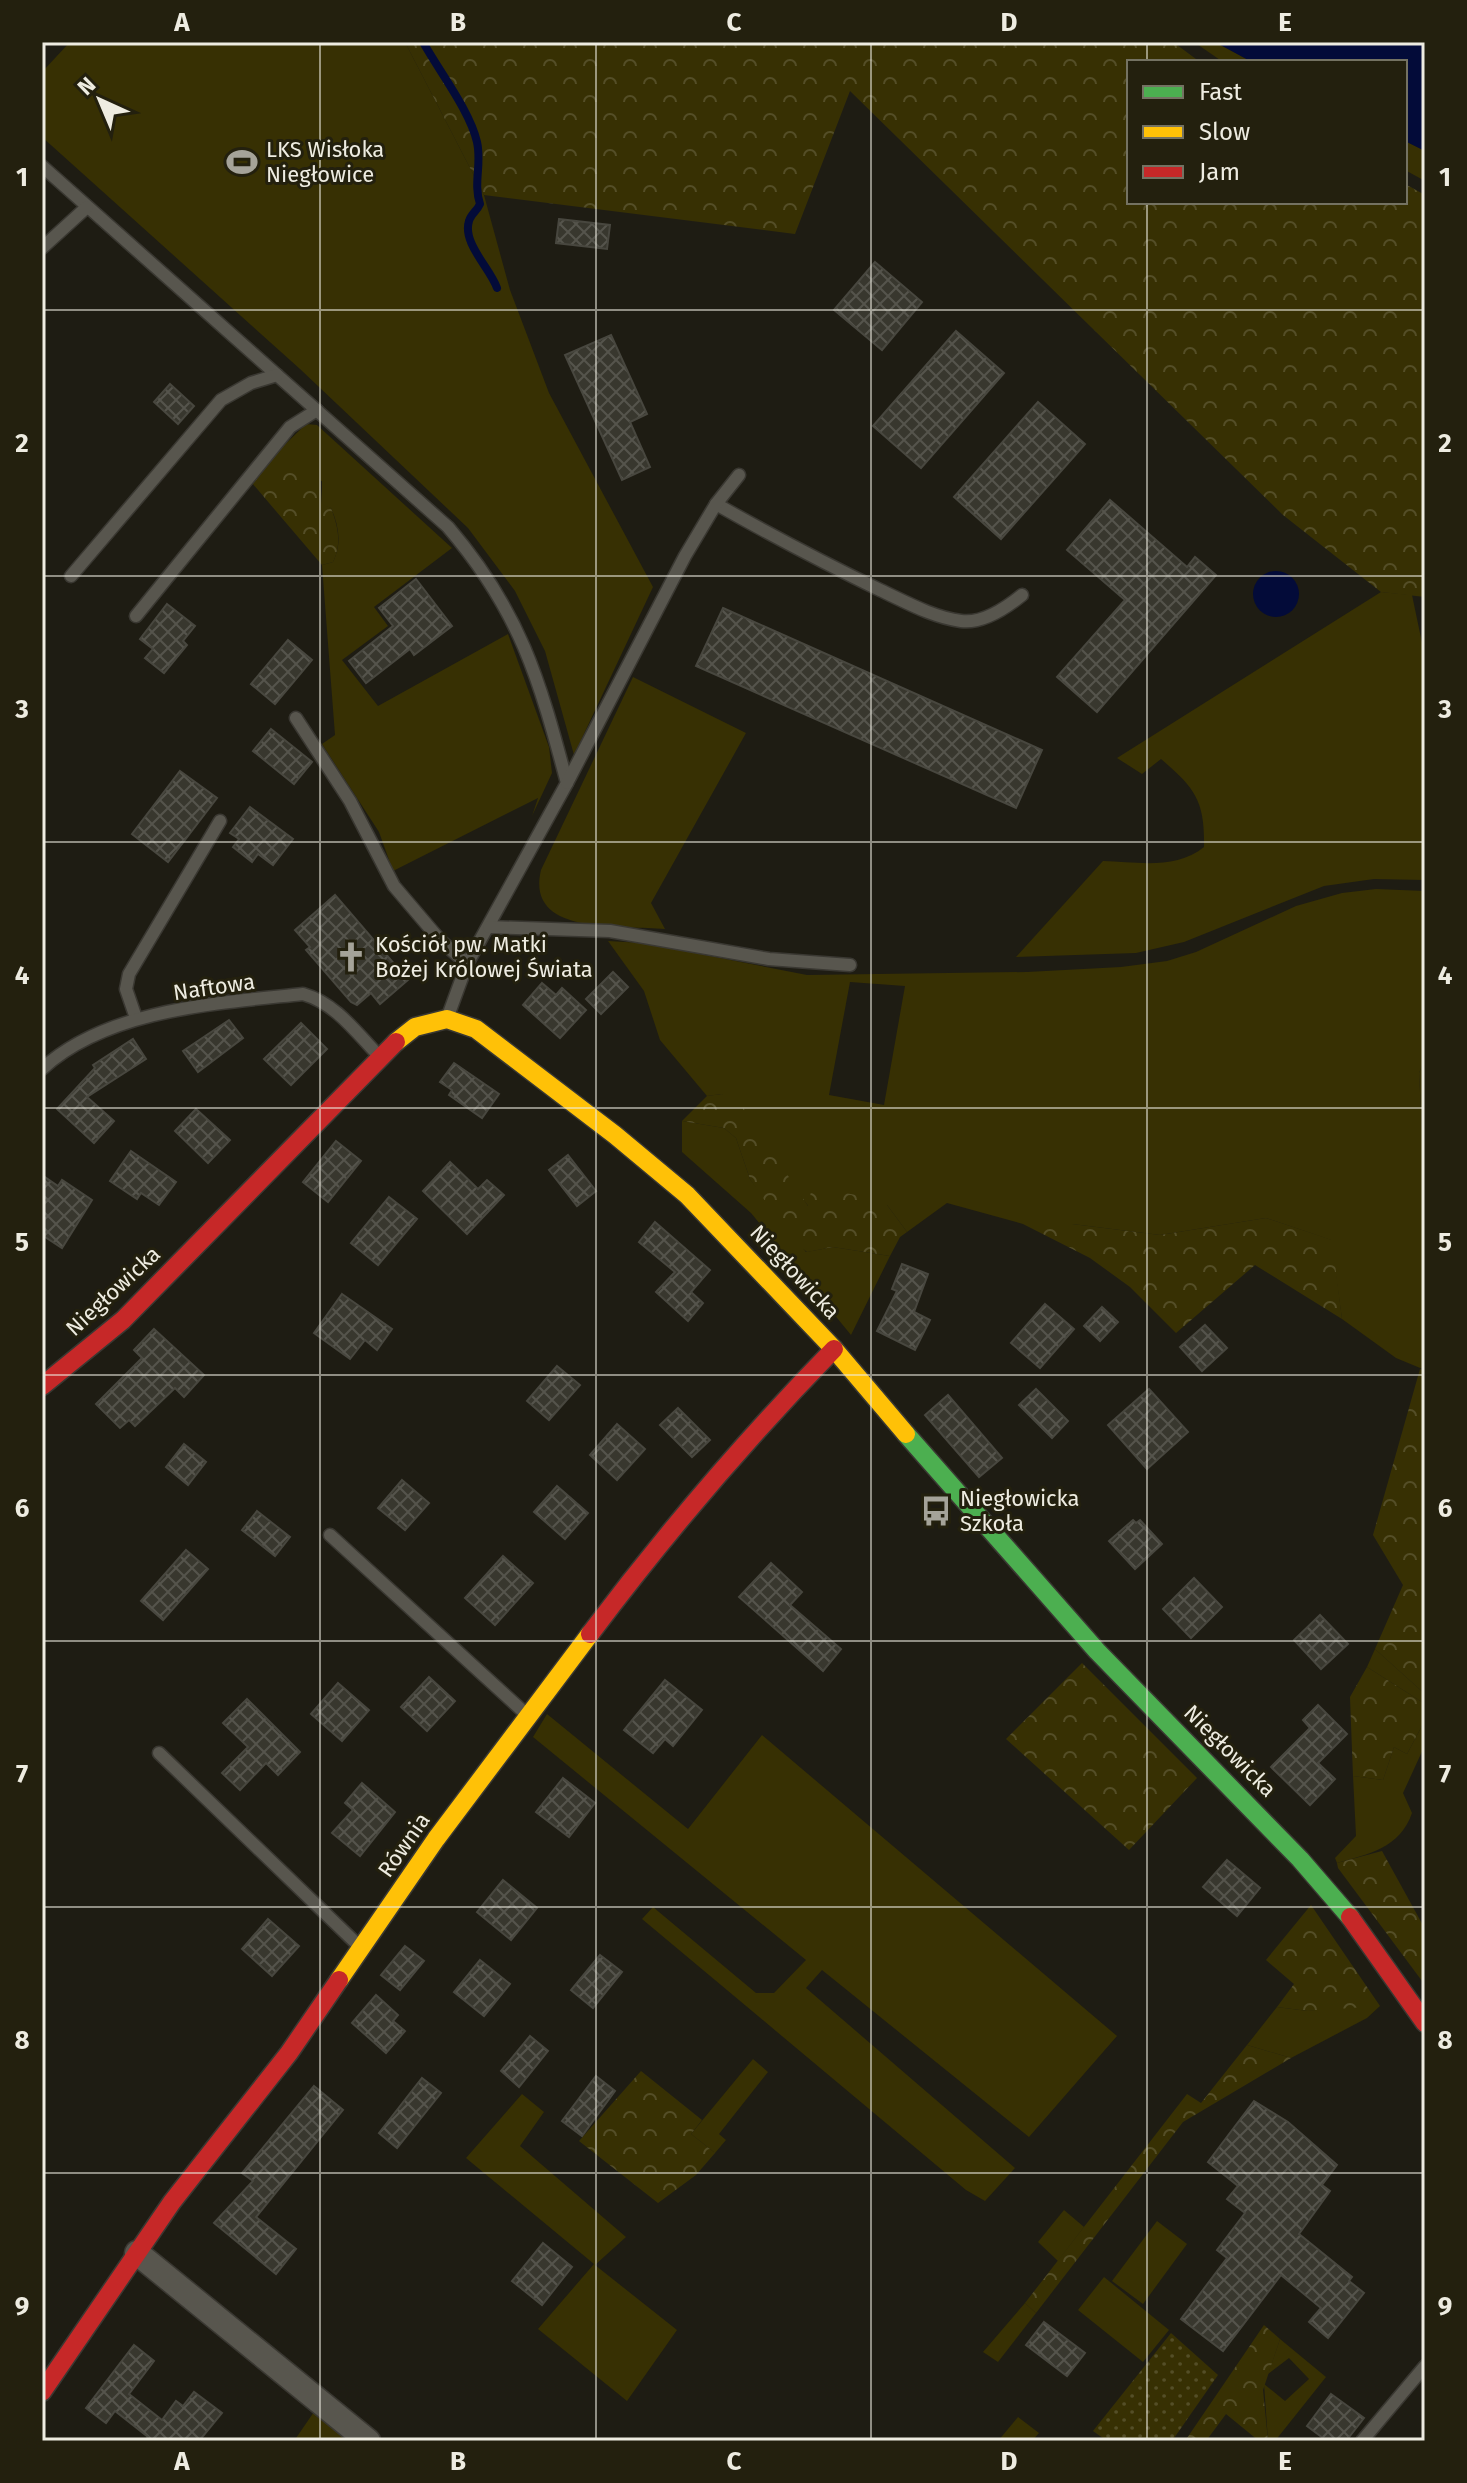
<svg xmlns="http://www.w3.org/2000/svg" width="1467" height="2483" font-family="'Fira Sans',sans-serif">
  <defs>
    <pattern id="forest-crowns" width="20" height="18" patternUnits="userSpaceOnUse" patternTransform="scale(2)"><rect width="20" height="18" fill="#373003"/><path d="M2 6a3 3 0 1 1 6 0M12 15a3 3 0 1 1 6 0" fill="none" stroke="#544e27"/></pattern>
    <pattern id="park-dots" width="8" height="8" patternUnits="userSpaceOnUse" patternTransform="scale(2)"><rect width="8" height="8" fill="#373003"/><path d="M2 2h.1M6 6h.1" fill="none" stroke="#544e27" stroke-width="1.8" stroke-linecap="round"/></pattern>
    <pattern id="building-cross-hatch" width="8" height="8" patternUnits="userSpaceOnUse" patternTransform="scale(2)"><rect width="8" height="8" fill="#38372e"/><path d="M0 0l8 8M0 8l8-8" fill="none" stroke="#55544c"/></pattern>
  </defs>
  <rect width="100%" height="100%" fill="#1e1c13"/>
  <g fill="#373003" fill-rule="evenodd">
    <path d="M70 42H405L484 195 510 290 549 393 653 587 574 755 545 651 515 591 468 528 300 369 42 137V72Z"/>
    <path d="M1194 42H1215L1252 62H1223Z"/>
    <path d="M1405 141 1425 151V181L1405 170Z"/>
    <path d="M306 424 317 425 452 548 374 607 388 626 342 660 378 706 508 634 549 747 552 773 532 816 538 798 393 871 379 832 322 744 335 735 322 565 333 562C342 544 339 526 331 508L322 505V481L265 464Z"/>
    <path d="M1381 592 1412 595 1425 657V880L1374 879 1324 886 1184 942 1136 953 1016 957 1103 861C1137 862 1176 870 1204 847 1205 801 1195 788 1161 759L1142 774 1117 758Z"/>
    <path d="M633 677 746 733 651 903 665 929C620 925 525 936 541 870Z"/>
    <path d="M1376 889 1425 891V1059L1419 1073 1425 1186V1370L1396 1358 1342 1319 1331 1240 1266 1218 1160 1235 1072 1224H1023L947 1203 907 1232 887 1205 809 1207 722 1094 707 1096 660 1040 644 991 608 941 643 943 807 975 1027 972 1121 967 1167 961 1196 952 1296 906 1342 893ZM850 982 905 986 884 1105 829 1095Z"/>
    <path d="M682 1121 724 1128 736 1138 750 1179 806 1252 833 1247 890 1256 851 1335 751 1213 682 1152Z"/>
    <path d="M1375 1649 1425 1694V1704L1367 1667Z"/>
    <path d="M547 1714 688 1829 762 1735 1117 2036 1029 2137 822 1970 806 1988 1015 2168 985 2201 966 2190 642 1919 653 1907 756 1993H774L806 1960 533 1737Z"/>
    <path d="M1425 1720V1745L1403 1793 1412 1813C1400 1848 1369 1854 1337 1863L1335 1858 1356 1836 1353 1776 1383 1780 1394 1747 1407 1754Z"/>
    <path d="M1349 2006H1380L1367 2018 1291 2058 1247 2045 1277 2007 1308 2011Z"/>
    <path d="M753 2059 768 2072 719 2134 726 2140 715 2153 691 2134Z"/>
    <path d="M522 2094 544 2112 520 2146 626 2237 595 2265 677 2330 627 2401 538 2329 594 2264 466 2158Z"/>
    <path d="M1064 2210 1084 2227 1058 2261 1038 2242Z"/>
    <path d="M1157 2221 1187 2244 1143 2304 1112 2281Z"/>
    <path d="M1104 2277 1169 2330 1143 2362 1078 2310Z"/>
    <path d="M1025 2303 1036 2313 998 2362 983 2352Z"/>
    <path d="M1280 2339 1326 2377 1275 2441H1268L1264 2384 1285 2401 1309 2379 1289 2358 1268 2374Z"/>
    <path d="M316 2409 357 2441H294Z"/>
    <path d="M1018 2417 1039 2433 1032 2441H998Z"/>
  </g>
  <g fill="url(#forest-crowns)">
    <path d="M405 42H1173L1200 62H1129V202H1405V184L1425 195V597L1381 592 1283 515 850 91 795 234 484 195Z"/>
    <path d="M265 464 304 466 320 472 322 504 331 508C338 526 342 544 333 562L322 565 252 483Z"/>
    <path d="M1425 1059V1186L1419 1073Z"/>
    <path d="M722 1094 740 1103 808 1206 812 1187 867 1197 887 1205 907 1232 900 1237 890 1256 833 1247 807 1252 791 1239 750 1179 736 1138 724 1128 682 1121 707 1096Z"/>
    <path d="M1266 1218 1332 1240 1342 1319 1255 1265 1176 1333 1130 1287 1090 1258 1023 1224H1072L1160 1235Z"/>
    <path d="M1420 1369 1425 1370V1694L1375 1649 1403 1585 1373 1535Z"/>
    <path d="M1082 1663 1197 1778 1129 1850 1006 1739Z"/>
    <path d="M1367 1667 1425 1704V1720L1407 1754 1394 1747 1383 1780 1353 1776 1350 1697Z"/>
    <path d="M1382 1851 1425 1929V1985L1338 1868 1337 1863Z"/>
    <path d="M1311 1905 1380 2006 1308 2011 1277 2007 1294 1984 1266 1960Z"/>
    <path d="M1247 2045 1291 2058 1183 2122 1036 2313 1025 2303 1187 2094 1201 2103Z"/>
    <path d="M641 2071 702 2120 691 2134 715 2153 696 2175 658 2203 579 2141Z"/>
    <path d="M1264 2325 1280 2339 1263 2390 1268 2441H1259L1226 2414 1206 2441H1185Z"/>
  </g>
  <path fill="url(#park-dots)" d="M1171 2333 1218 2375 1172 2441H1107L1093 2431Z"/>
  <g fill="#030b39">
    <path d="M1215 42H1425V151L1405 141V62H1252Z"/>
    <circle cx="1276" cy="594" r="23"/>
  </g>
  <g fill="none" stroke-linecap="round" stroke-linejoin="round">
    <path stroke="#030b39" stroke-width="8" d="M423 42C439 71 470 111 477 142 482 164 473 183 480 204 477 211 471 214 469 221 462 243 490 268 497 288"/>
  </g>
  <g fill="url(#building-cross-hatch)" stroke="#48473f" stroke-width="2">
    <path d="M559 219 610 225 607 249 556 243Z"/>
    <path d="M875 262 922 302 882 350 834 310Z"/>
    <path d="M956 331 1004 373 921 468 873 426Z"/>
    <path d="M611 335 647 414 630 422 650 467 622 480 565 355Z"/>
    <path d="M170 384 194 406 178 424 154 402Z"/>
    <path d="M1038 402 1085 444 1001 539 954 497Z"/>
    <path d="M1110 500 1187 567 1195 557 1216 575 1097 712 1057 677 1125 600 1067 550Z"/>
    <path d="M416 579 452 626 414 655 410 649 366 683 349 661 393 626 379 608Z"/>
    <path d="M167 604 195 626 183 641 187 645 164 673 145 658 153 649 140 639Z"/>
    <path d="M723 608 1042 750 1016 808 696 666Z"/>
    <path d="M288 640 312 660 275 704 251 684Z"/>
    <path d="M271 729 312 762 294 784 253 751Z"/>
    <path d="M180 771 217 798 168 862 132 834Z"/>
    <path d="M250 807 293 839 273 865 258 854 252 862 233 847 239 839 230 833Z"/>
    <path d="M335 895 408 980 380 1004 371 993 357 1005 351 1002 306 950 310 947 295 930Z"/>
    <path d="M613 972 628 987 601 1014 586 999Z"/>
    <path d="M542 983 556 995 562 988 586 1010 560 1038 523 1005Z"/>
    <path d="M229 1020 243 1038 198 1072 183 1051Z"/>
    <path d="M301 1023 327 1049 291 1085 264 1059Z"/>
    <path d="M133 1039 146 1059 87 1097 114 1121 94 1143 57 1109 95 1068 93 1065Z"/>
    <path d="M454 1063 499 1094 482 1118 449 1095 452 1090 440 1082Z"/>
    <path d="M196 1109 230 1140 208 1163 175 1131Z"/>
    <path d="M336 1141 361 1161 328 1202 303 1182Z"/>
    <path d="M131 1151 176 1182 159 1205 141 1193 137 1199 110 1181Z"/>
    <path d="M568 1155 596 1191 577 1206 549 1170Z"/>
    <path d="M450 1162 478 1189 487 1180 504 1195 467 1234 423 1191Z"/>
    <path d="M42 1175 58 1186 62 1180 92 1200 62 1248 42 1235Z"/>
    <path d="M389 1197 417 1219 378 1265 351 1243Z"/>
    <path d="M655 1222 710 1270 691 1292 703 1303 688 1321 656 1292 675 1272 639 1242Z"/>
    <path d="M902 1264 928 1274 914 1312 930 1320 915 1350 877 1331 897 1291 892 1289Z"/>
    <path d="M342 1294 392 1329 377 1350 365 1340 350 1359 314 1333Z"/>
    <path d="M1045 1304 1074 1329 1040 1368 1011 1343Z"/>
    <path d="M1102 1307 1118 1322 1100 1341 1084 1326Z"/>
    <path d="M1205 1325 1227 1348 1202 1371 1180 1347Z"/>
    <path d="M154 1329 204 1375 184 1397 175 1388 135 1426 129 1420 120 1428 96 1404 142 1358 134 1350Z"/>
    <path d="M557 1366 580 1385 549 1420 527 1401Z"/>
    <path d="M1036 1389 1068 1421 1052 1438 1019 1405Z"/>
    <path d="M1149 1389 1188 1432 1147 1469 1108 1425Z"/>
    <path d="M948 1395 1002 1458 979 1477 925 1415Z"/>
    <path d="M678 1408 710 1440 692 1457 660 1425Z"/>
    <path d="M617 1424 645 1449 617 1480 590 1455Z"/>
    <path d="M184 1444 206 1462 188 1485 166 1467Z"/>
    <path d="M402 1480 429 1503 405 1530 378 1508Z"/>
    <path d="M557 1486 588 1513 565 1539 534 1512Z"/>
    <path d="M257 1511 290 1537 275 1556 242 1530Z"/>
    <path d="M1133 1520 1136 1523 1140 1520 1162 1544 1135 1569 1109 1541Z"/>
    <path d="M186 1550 208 1569 163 1620 141 1601Z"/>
    <path d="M503 1556 533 1583 495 1625 465 1598Z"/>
    <path d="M771 1563 802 1592 790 1605 841 1649 823 1671 739 1597Z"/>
    <path d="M1194 1578 1222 1607 1191 1638 1163 1609Z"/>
    <path d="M1320 1615 1348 1644 1321 1669 1294 1640Z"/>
    <path d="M429 1677 455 1701 427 1731 401 1707Z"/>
    <path d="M665 1680 702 1710 673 1746 665 1739 653 1753 624 1730Z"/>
    <path d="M338 1683 369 1710 342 1741 311 1714Z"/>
    <path d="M247 1699 300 1752 278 1775 266 1763 240 1790 222 1773 248 1747 223 1723Z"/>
    <path d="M1318 1705 1347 1734 1318 1763 1335 1779 1310 1805 1271 1767 1310 1728 1303 1720Z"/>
    <path d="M563 1778 595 1803 569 1837 536 1812Z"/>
    <path d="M362 1783 395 1812 360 1856 332 1833 353 1810 345 1803Z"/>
    <path d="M1227 1860 1260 1888 1237 1916 1203 1887Z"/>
    <path d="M503 1880 537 1908 511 1940 477 1912Z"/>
    <path d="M268 1919 299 1946 272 1976 242 1949Z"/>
    <path d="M405 1946 424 1961 400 1990 381 1975Z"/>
    <path d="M600 1955 622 1972 593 2008 571 1990Z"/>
    <path d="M480 1960 510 1984 484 2016 454 1992Z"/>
    <path d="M376 1995 398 2015 393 2021 405 2031 386 2053 352 2023Z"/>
    <path d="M530 2036 548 2051 519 2087 501 2071Z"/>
    <path d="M596 2076 615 2091 582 2136 562 2121Z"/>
    <path d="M422 2078 441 2093 397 2148 379 2133Z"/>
    <path d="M314 2086 343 2110 256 2217 296 2249 276 2274 214 2223 253 2181 242 2173Z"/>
    <path d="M1254 2101 1288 2122 1337 2165 1322 2185 1330 2191 1299 2234 1352 2277 1349 2281 1364 2293 1328 2338 1309 2322 1321 2308 1281 2275 1223 2351 1181 2319 1227 2258 1217 2250 1245 2213 1227 2199 1238 2186 1208 2162Z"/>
    <path d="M543 2243 572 2267 542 2305 512 2281Z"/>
    <path d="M1044 2322 1085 2353 1067 2376 1026 2345Z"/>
    <path d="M134 2345 154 2361 129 2394 162 2420 176 2401 183 2406 194 2392 222 2413 199 2441H145L148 2437 115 2411 106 2423 86 2408Z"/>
    <path d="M1331 2394 1364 2418 1346 2441H1327L1307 2426Z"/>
  </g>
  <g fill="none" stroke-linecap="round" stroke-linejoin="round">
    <g stroke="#3a3832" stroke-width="15">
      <g id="lane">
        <path d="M42 166 448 527C520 611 539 678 567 783L467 964 448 1016"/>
        <path d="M42 248 87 207"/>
        <path d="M716 504C769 534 824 563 880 590 906 602 932 617 961 621 983 624 1006 608 1022 595"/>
        <path d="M71 576 221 400 251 383 277 375"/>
        <path d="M136 616 290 427 317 410"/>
        <path d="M296 718 350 801 394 886 440 940 467 964"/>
        <path d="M567 783 685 556 716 504 739 475"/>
        <path d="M489 927 610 931 769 959 850 965"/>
        <path d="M136 1018 126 989 129 974 220 821"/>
        <path d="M42 1069C107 1009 219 1003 303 994 335 1003 356 1032 378 1055"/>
        <path d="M330 1535 526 1714"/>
        <path d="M159 1753 359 1946"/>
        <path d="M1362 2441 1425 2366"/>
      </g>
    </g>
    <g stroke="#3a3832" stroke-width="27">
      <path id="street" d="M137 2253 368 2441"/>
    </g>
    <g stroke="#3a3832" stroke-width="21">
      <path id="fast" d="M906 1434 1097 1651 1300 1859 1350 1917"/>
    </g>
    <g stroke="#3a3832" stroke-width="21">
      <g id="slow">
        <path d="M396 1042 415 1027 447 1019 476 1029 615 1135 687 1195 834 1349 906 1434"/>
        <path d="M339 1980 436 1839 590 1634"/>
      </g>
    </g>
    <g stroke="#3a3832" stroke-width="21">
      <g id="jam">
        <path d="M42 1386 123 1320 396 1042"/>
        <path d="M590 1634C666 1533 746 1439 834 1349"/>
        <path d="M1350 1917 1425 2023"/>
        <path d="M42 2392 172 2202 289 2053 339 1980"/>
      </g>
    </g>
    <use href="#lane" stroke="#58564e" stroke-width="12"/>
    <use href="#street" stroke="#58564e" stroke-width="24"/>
    <use href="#fast" stroke="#4caf50" stroke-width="18"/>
    <use href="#slow" stroke="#ffc107" stroke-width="18"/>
    <use href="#jam" stroke="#c62828" stroke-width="18"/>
  </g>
  <path fill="none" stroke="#eeece1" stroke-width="2" stroke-opacity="0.55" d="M320 42V2441M596 42V2441M871 42V2441M1147 42V62M1147 202V2441M42 310H1425M42 576H1425M42 842H1425M42 1108H1425M42 1375H1425M42 1641H1425M42 1907H1425M42 2173H1425"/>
  <defs>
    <g id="stadium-bare" transform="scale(2.4)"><path d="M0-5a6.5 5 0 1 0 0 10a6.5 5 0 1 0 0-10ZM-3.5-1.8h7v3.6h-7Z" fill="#a5a399" stroke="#23200e" stroke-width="2.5" paint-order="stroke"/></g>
    <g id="church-bare" transform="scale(2.4)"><path d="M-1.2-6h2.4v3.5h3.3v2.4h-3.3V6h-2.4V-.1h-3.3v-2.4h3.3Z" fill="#a5a399" stroke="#23200e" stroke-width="2.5" paint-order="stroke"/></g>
    <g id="bus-bare" transform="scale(2.4)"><path d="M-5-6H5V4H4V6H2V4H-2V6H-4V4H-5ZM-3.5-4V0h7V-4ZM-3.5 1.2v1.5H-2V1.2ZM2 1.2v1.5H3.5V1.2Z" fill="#a5a399" stroke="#23200e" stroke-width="2.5" paint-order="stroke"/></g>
  </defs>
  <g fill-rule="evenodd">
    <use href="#stadium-bare" x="242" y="162"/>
    <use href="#church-bare" x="351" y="957"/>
    <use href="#bus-bare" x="936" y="1511"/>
  </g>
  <g text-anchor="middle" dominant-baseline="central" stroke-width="6" stroke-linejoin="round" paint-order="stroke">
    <g font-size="22" fill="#eeece1" stroke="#23200e" text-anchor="start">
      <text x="266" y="149">LKS Wisłoka<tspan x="266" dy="25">Niegłowice</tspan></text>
      <text x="375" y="944">Kościół pw. Matki<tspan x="375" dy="25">Bożej Królowej Świata</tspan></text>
      <text x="960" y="1498">Niegłowicka<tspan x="960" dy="25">Szkoła</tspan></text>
    </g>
    <g font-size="22" fill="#eeece1" stroke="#23200e">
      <text transform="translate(214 987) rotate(-8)">Naftowa</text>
      <text transform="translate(795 1272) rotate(47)">Niegłowicka</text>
      <text transform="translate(113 1291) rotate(-43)">Niegłowicka</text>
      <text transform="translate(1230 1751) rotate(45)">Niegłowicka</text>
      <text transform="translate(404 1845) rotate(-55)">Równia</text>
    </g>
  </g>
  <rect width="1467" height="2483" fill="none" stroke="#23200e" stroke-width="88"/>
  <rect x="1127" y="60" width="280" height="144" fill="#23200e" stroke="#747262" stroke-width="2"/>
  <rect x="1143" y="86" width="40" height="12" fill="#4caf50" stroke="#747262" stroke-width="2"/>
  <text x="1199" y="100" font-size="24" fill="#eeece1">Fast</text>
  <rect x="1143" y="126" width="40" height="12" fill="#ffc107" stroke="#747262" stroke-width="2"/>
  <text x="1199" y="140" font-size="24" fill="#eeece1">Slow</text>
  <rect x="1143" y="166" width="40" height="12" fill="#c62828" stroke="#747262" stroke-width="2"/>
  <text x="1199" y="180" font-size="24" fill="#eeece1">Jam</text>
  <g transform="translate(100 100) rotate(316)" stroke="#23200e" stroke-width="6" paint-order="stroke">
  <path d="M0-6L14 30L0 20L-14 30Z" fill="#eeece1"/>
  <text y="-12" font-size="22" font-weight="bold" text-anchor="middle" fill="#eeece1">N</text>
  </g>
  <rect x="44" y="44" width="1379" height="2395" fill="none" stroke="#eeece1" stroke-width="3"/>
  <g font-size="26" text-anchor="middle" font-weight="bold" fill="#eeece1">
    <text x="182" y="31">A</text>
    <text x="458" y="31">B</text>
    <text x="734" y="31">C</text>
    <text x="1009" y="31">D</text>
    <text x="1285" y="31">E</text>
    <text x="22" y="186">1</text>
    <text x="1445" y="186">1</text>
    <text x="22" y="452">2</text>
    <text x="1445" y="452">2</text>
    <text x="22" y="718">3</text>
    <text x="1445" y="718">3</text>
    <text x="22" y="984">4</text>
    <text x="1445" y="984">4</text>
    <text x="22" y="1251">5</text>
    <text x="1445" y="1251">5</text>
    <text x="22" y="1517">6</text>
    <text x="1445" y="1517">6</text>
    <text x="22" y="1783">7</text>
    <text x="1445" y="1783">7</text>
    <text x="22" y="2049">8</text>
    <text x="1445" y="2049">8</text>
    <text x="22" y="2315">9</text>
    <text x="1445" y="2315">9</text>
    <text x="182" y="2470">A</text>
    <text x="458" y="2470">B</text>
    <text x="734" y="2470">C</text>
    <text x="1009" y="2470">D</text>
    <text x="1285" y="2470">E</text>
  </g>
</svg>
